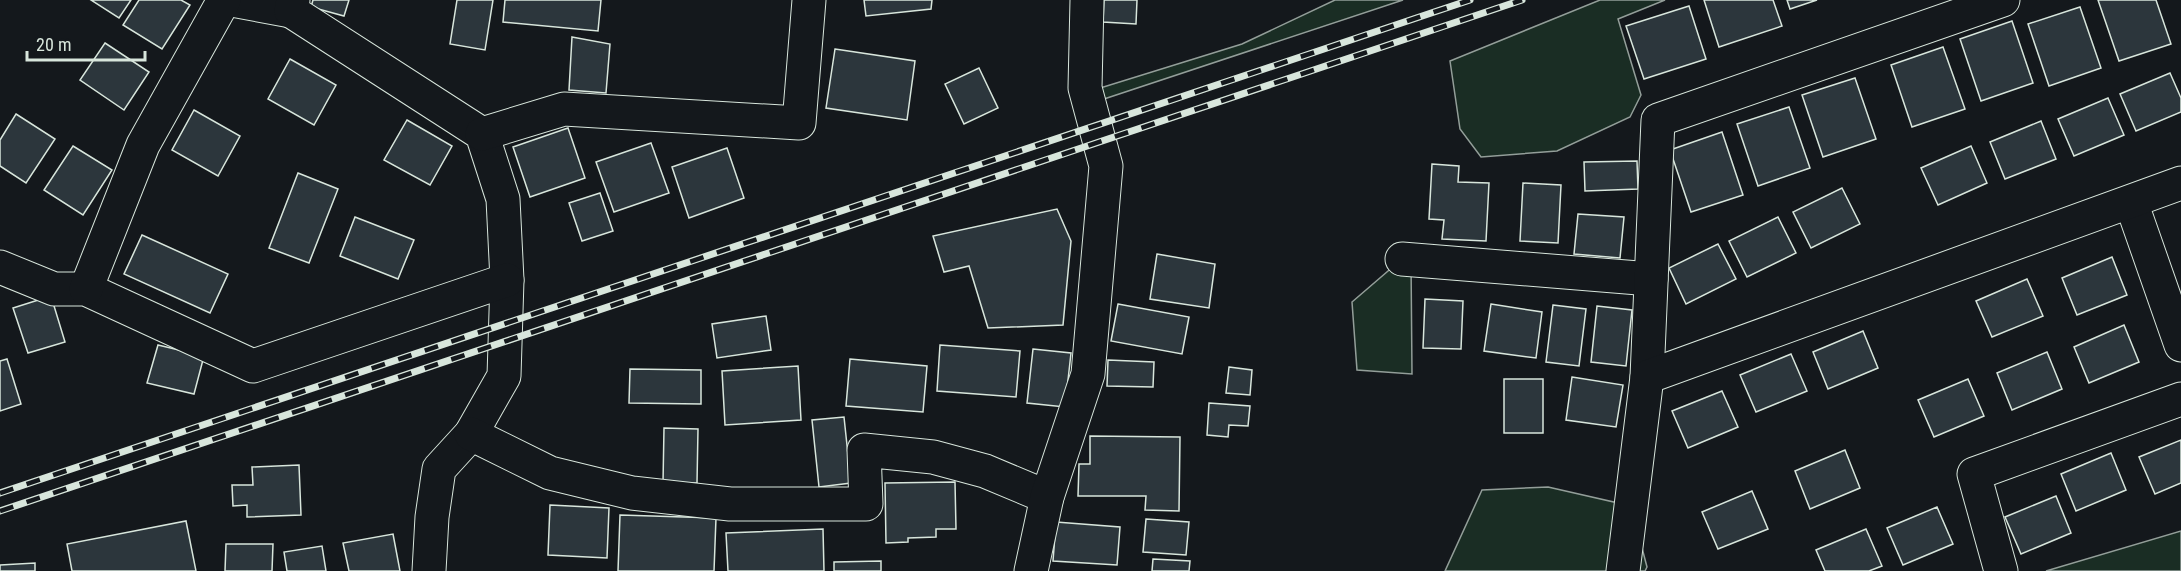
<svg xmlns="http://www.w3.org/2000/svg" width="2181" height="571" font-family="'Roboto Condensed',sans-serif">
  <rect width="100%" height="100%" fill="#14181c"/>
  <g fill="#1a2d24" stroke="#939e99" stroke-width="1.5">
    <path d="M1335 0H1403L1101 100 1097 89 1242 44Z"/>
    <path d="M1600 0H1665L1618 19 1641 95 1630 117 1557 151 1481 157 1460 129 1450 61Z"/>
    <path d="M1402 259 1411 260 1412 374 1357 370 1352 302Z"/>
    <path d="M1548 487 1631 506 1647 567 1645 571H1445L1482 490Z"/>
    <path d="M2181 531V571H2046Z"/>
  </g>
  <g fill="#2c363c" stroke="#d8e6dc" stroke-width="1.5">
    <path d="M91 0H131L119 18Z"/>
    <path d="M139 0H181L190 5 162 49 123 25Z"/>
    <path d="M313 0H349L344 16 311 7Z"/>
    <path d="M457 0H493L485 50 450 44Z"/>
    <path d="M505 0H601L598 31 503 22Z"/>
    <path d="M864 0H932L931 9 866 16Z"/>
    <path d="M1104 0H1137L1136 24 1103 22Z"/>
    <path d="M1704 0H1773L1782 26 1719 47Z"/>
    <path d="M1787 0H1817L1790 9Z"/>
    <path d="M2098 0H2156L2171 44 2119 61Z"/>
    <path d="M1689 6 1706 59 1644 79 1626 26Z"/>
    <path d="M2080 7 2101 68 2049 86 2028 24Z"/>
    <path d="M2012 21 2033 83 1981 101 1960 39Z"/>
    <path d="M572 37 610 44 606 93 569 90Z"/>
    <path d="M105 43 149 72 124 110 80 80Z"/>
    <path d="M1943 47 1965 109 1912 127 1891 65Z"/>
    <path d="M835 49 915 61 907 120 826 108Z"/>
    <path d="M290 59 336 85 314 125 268 99Z"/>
    <path d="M979 68 998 108 964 124 945 84Z"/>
    <path d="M2170 73 2181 98V112L2136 131 2120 94Z"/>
    <path d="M1855 78 1876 139 1823 157 1802 95Z"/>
    <path d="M2108 98 2124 135 2074 156 2058 119Z"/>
    <path d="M1789 107 1810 168 1758 186 1737 124Z"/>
    <path d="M194 110 240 136 218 176 172 150Z"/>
    <path d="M16 114 55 139 26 183 0 166V140Z"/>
    <path d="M407 120 452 146 430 185 384 160Z"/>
    <path d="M2041 121 2056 159 2005 179 1990 142Z"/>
    <path d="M568 128 585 178 530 197 513 147Z"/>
    <path d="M1722 132 1743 195 1691 212 1670 150Z"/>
    <path d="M651 143 669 193 614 212 596 162Z"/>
    <path d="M73 146 112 170 83 215 44 190Z"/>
    <path d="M1971 146 1987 183 1938 205 1921 168Z"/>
    <path d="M727 148 744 198 689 218 672 167Z"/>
    <path d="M1637 161 1638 189 1585 191 1584 162Z"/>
    <path d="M1432 164 1459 166 1458 182 1489 183 1486 241 1442 239 1444 220 1429 219Z"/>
    <path d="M298 173 338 189 309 263 269 248Z"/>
    <path d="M1523 183 1561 185 1558 243 1520 241Z"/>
    <path d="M1842 188 1860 224 1811 248 1793 212Z"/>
    <path d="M600 193 613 231 582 241 569 203Z"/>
    <path d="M1057 209 1071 241 1063 325 988 328 969 266 944 272 933 236Z"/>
    <path d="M1578 214 1624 217 1620 258 1574 254Z"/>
    <path d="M355 217 414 240 398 279 340 256Z"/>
    <path d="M1778 217 1796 253 1747 277 1729 241Z"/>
    <path d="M142 235 228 274 210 313 124 274Z"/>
    <path d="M1718 244 1736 279 1686 304 1669 268Z"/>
    <path d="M1157 254 1215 264 1209 308 1150 299Z"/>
    <path d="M2112 257 2127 295 2077 315 2062 278Z"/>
    <path d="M2027 279 2043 316 1992 337 1976 301Z"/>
    <path d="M51 296 65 342 28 353 13 308Z"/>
    <path d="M1425 299 1463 301 1461 349 1423 348Z"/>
    <path d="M1118 304 1189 317 1182 354 1111 341Z"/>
    <path d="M1491 304 1542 312 1536 358 1484 351Z"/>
    <path d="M1553 305 1586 309 1579 366 1546 362Z"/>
    <path d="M1597 306 1632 310 1626 366 1591 362Z"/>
    <path d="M766 316 771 350 717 358 712 324Z"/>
    <path d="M2124 325 2139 362 2089 383 2074 347Z"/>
    <path d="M1863 331 1878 368 1828 389 1813 352Z"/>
    <path d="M158 345 204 356 194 394 147 383Z"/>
    <path d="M940 345 1020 351 1016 397 937 391Z"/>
    <path d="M1033 349 1071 353 1065 407 1027 403Z"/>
    <path d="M2047 352 2062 389 2012 410 1997 373Z"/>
    <path d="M1791 354 1807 391 1756 412 1740 375Z"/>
    <path d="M7 359 21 404 0 411V361Z"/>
    <path d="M850 359 927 366 923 412 846 406Z"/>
    <path d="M1108 360 1154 362 1153 387 1107 386Z"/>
    <path d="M798 366 801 420 725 425 722 371Z"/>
    <path d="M1229 367 1252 370 1250 395 1226 393Z"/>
    <path d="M630 369 701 370V404L629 403Z"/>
    <path d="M1572 377 1623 385 1616 427 1566 420Z"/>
    <rect x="1504" y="379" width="39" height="54"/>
    <path d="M1968 379 1984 416 1934 437 1918 400Z"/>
    <path d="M1722 391 1738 427 1688 448 1672 411Z"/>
    <path d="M1209 403 1250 406 1248 426 1229 425 1228 437 1207 435Z"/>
    <path d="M844 417 851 483 819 487 812 420Z"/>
    <path d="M664 428 698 429 697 483H663Z"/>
    <path d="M1090 436 1180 437 1179 511 1145 510 1146 496H1078L1079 464H1090Z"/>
    <path d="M2181 440V483L2155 494 2139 457Z"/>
    <path d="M1845 450 1860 488 1810 509 1795 471Z"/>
    <path d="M2111 453 2126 490 2076 511 2061 474Z"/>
    <path d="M299 465 301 515 247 517V505L233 506 232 485H253L252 467Z"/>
    <path d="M955 482 956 529H936V537L908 538V542L886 543 885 483Z"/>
    <path d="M1752 491 1768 529 1718 549 1702 512Z"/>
    <path d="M2056 496 2071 533 2021 554 2005 517Z"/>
    <path d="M550 505 609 508 607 558 548 555Z"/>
    <path d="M1937 507 1953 544 1903 565 1887 528Z"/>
    <path d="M620 515 716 518 714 571H618Z"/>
    <path d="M1146 519 1189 522 1186 555 1143 552Z"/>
    <path d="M186 521 196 571H72L67 544Z"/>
    <path d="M1056 522 1120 527 1117 565 1053 561Z"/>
    <path d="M823 529 824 571H728L726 533Z"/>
    <path d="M1866 529 1882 566 1869 571H1825L1816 550Z"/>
    <path d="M393 534 400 571H349L343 543Z"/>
    <path d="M226 544H273L272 571H225Z"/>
    <path d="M322 546 326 571H287L284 552Z"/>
    <path d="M1153 559 1190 561 1189 571H1152Z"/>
    <path d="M881 561V571H834V562Z"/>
    <path d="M35 563V571H0V565Z"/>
  </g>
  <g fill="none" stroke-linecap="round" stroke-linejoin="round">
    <g stroke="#d8e6dc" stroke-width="35">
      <g id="minor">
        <path d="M232 0 291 11"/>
        <path d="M293 0 291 11 482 134 503 199 507 280 504 376 471 434 439 469 432 517 429 571"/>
        <path d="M482 134 564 109 799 123 809 0"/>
        <path d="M2131 202 2181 345"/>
        <path d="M1402 259 1651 279"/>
        <path d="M0 267 54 289H86L253 366 507 280"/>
        <path d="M86 289 143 145 224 0"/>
        <path d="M1647 377 1658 120 2003 0"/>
        <path d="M471 434 550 473 632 493 730 504H866L864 450 933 457 985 471 1047 497"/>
        <path d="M1031 571 1047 497 1088 374 1106 166 1085 88 1087 0"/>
        <path d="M1623 571 1647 377 2181 183"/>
        <path d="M2001 571 1974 474 2181 399"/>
      </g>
    </g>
    <use href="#minor" stroke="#14181c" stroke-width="33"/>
    <g stroke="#d8e6dc" stroke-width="7">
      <g id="rail">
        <path d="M0 493 1470 0"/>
        <path d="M0 511 1522 0"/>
      </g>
    </g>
    <use href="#rail" stroke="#14181c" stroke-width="4.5" stroke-dasharray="14" stroke-linecap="butt"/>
  </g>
  <path d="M27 51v9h118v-9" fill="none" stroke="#d8e6dc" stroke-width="3"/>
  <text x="36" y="51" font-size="18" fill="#d8e6dc" stroke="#14181c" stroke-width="4.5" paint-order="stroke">20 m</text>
</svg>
